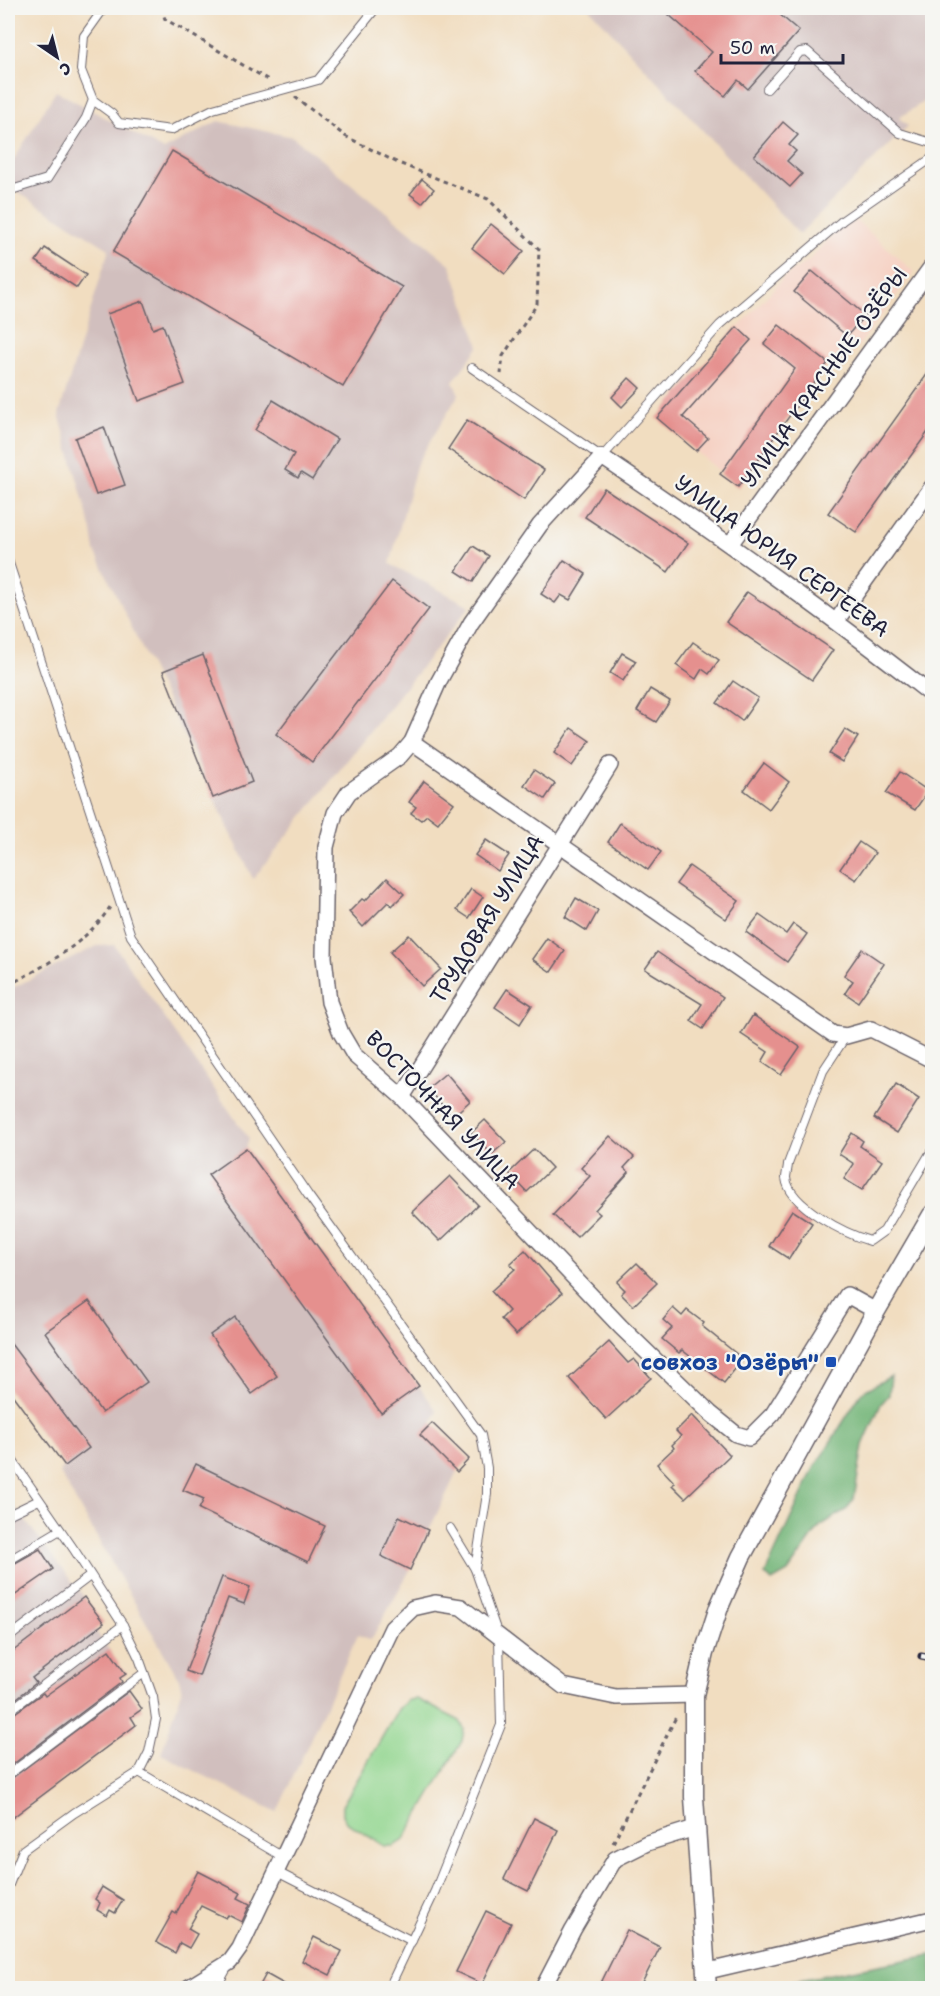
<svg xmlns="http://www.w3.org/2000/svg" width="940" height="1996" font-family="'Shantell Sans',sans-serif">
  <rect width="100%" height="100%" fill="#f6f6f2"/>
  <filter id="ink" filterUnits="userSpaceOnUse"><feTurbulence type="fractalNoise" baseFrequency=".0167" numOctaves="2"/><feDisplacementMap in="SourceGraphic" scale="12" xChannelSelector="R" yChannelSelector="G"/><feConvolveMatrix kernelMatrix="1 2 1 2 8 2 1 2 1" color-interpolation-filters="sRGB"/></filter>
  <filter id="wash" filterUnits="userSpaceOnUse"><feTurbulence type="fractalNoise" baseFrequency=".008" numOctaves="4" result="noise"/><feDisplacementMap in="SourceGraphic" scale="24" xChannelSelector="R" yChannelSelector="G"/><feGaussianBlur stdDeviation="1.35" result="paint"/><feColorMatrix in="noise" values="0 0 0 0 0 0 0 0 0 0 0 0 0 0 0 0 0 1.4 0 .05"/><feComposite in="paint" operator="in"/></filter>
  <g filter="url(#wash)">
    <rect width="100%" height="100%" fill="#f1ddc0"/>
    <path fill="#f6d2c4" d="M857 221 914 272 841 369 827 363 738 487 657 418 785 276 808 261 842 225Z"/>
    <g fill="#d1bfbe">
      <path d="M589 8H932V96L899 118 908 126 799 234Z"/>
      <path d="M56 91 164 150 218 121 293 137 450 264 479 346 453 382 459 394 417 463 390 564 470 606 253 879 95 551 92 531 59 414 109 249 8 186V169Z"/>
      <path d="M114 945 249 1139 246 1148 437 1411 432 1423 469 1459 457 1472 410 1570 371 1640 358 1635 277 1812 161 1754 182 1691 179 1679 59 1472 65 1465 8 1389V990L97 946Z"/>
      <path d="M8 1498 104 1623 95 1630 126 1674 120 1678 142 1709 131 1717 136 1725 8 1821Z"/>
    </g>
    <path fill="#91d58e" stroke="#5a7c64" stroke-width="1.5" d="M417 1699 460 1721 464 1729 462 1741 403 1841 393 1846H384L346 1822 342 1815V1806L399 1708 408 1700Z"/>
    <g fill="#74b679" stroke="#4b6c5a" stroke-width="1.5">
      <path d="M891 1376 889 1395 881 1404 863 1445 854 1499 846 1510 820 1526 788 1572 772 1581 765 1574 814 1468 862 1392Z"/>
      <path d="M932 1955V1988H757Z"/>
    </g>
    <g id="blocks">
      <g fill="#e5908e">
        <path d="M661 8H772L799 31 748 89 738 80 725 96 695 71 712 52Z"/>
        <path d="M783 122 798 135 789 145 796 151 787 161 802 174 790 187 754 156Z"/>
        <path d="M172 151 402 287 343 387 113 252Z"/>
        <path d="M422 179 434 189 422 203 410 194Z"/>
        <path d="M491 224 524 251 505 274 472 248Z"/>
        <path d="M45 248 86 275 77 288 36 261Z"/>
        <path d="M812 271 865 315 847 336 794 292Z"/>
        <path d="M143 301 153 329 163 325 185 384 139 401 107 314Z"/>
        <path d="M779 325 828 363 738 487 720 474 795 369 764 344Z"/>
        <path d="M737 327 751 340 683 417 708 438 696 451 657 418Z"/>
        <path d="M933 366V425L856 532 828 513Z"/>
        <path d="M629 378 640 388 622 407 612 397Z"/>
        <path d="M273 400 337 439 312 480 301 473 298 478 285 470 294 454 255 430Z"/>
        <path d="M467 420 544 470 524 500 448 449Z"/>
        <path d="M104 427 125 485 96 495 75 438Z"/>
        <path d="M604 488 688 543 668 572 585 517Z"/>
        <path d="M473 546 489 556 473 582 456 571Z"/>
        <path d="M564 560 586 574 570 600 561 595 555 603 541 594Z"/>
        <path d="M392 581 429 609 312 762 276 734Z"/>
        <path d="M747 592 833 650 812 680 726 622Z"/>
        <path d="M693 642 719 660 709 674 702 669 696 679 676 665Z"/>
        <path d="M622 653 636 661 623 681 610 673Z"/>
        <path d="M203 655 252 782 213 798 163 671Z"/>
        <path d="M733 681 758 698 742 721 717 703Z"/>
        <path d="M650 689 670 701 656 722 637 711Z"/>
        <path d="M571 728 590 741 572 766 554 753Z"/>
        <path d="M845 729 858 737 842 762 829 754Z"/>
        <path d="M764 763 789 782 769 809 744 790Z"/>
        <path d="M534 770 555 784 545 799 524 785Z"/>
        <path d="M900 772 928 791 915 810 886 793Z"/>
        <path d="M424 781 454 803 438 823 427 815 421 820 411 813 416 807 409 802Z"/>
        <path d="M620 823 661 852 648 870 608 842Z"/>
        <path d="M486 840 509 855 498 871 475 855Z"/>
        <path d="M859 842 875 853 856 880 840 869Z"/>
        <path d="M689 866 739 901 726 919 676 884Z"/>
        <path d="M387 878 404 894 392 906 388 902 363 927 349 912 362 899 365 901Z"/>
        <path d="M471 889 483 897 469 918 457 910Z"/>
        <path d="M576 898 598 911 587 931 565 917Z"/>
        <path d="M759 915 786 934 793 924 807 934 787 962 746 932Z"/>
        <path d="M409 935 441 969 422 986 390 952Z"/>
        <path d="M547 938 565 951 551 972 532 959Z"/>
        <path d="M862 949 884 964 858 1002 845 993 853 981 844 975Z"/>
        <path d="M657 952 723 997 703 1029 691 1021 702 1004 645 969Z"/>
        <path d="M507 989 532 1005 520 1024 495 1007Z"/>
        <path d="M753 1015 800 1047 781 1075 762 1062 768 1052 741 1034Z"/>
        <path d="M446 1073 470 1101 452 1117 428 1088Z"/>
        <path d="M896 1084 919 1099 897 1133 874 1118Z"/>
        <path d="M485 1120 506 1142 492 1154 471 1133Z"/>
        <path d="M852 1133 863 1141 860 1146 882 1161 862 1190 844 1179 854 1164 839 1154Z"/>
        <path d="M610 1136 634 1157 624 1168 629 1172 595 1210 600 1214 577 1237 553 1215 590 1176 581 1168Z"/>
        <path d="M246 1148 419 1386 381 1413 208 1175Z"/>
        <path d="M534 1149 552 1168 527 1192 509 1173Z"/>
        <path d="M450 1176 478 1205 440 1241 412 1212Z"/>
        <path d="M792 1210 812 1223 789 1259 769 1246Z"/>
        <path d="M525 1250 562 1293 516 1335 501 1319 509 1311 491 1291 515 1269 510 1264Z"/>
        <path d="M637 1263 657 1283 633 1306 621 1294 625 1290 617 1282Z"/>
        <path d="M89 1301 147 1382 102 1413 45 1332Z"/>
        <path d="M673 1308 682 1316 687 1310 704 1323 702 1326 743 1359 724 1383 682 1350 679 1353 662 1339 672 1328 663 1320Z"/>
        <path d="M235 1317 277 1376 252 1394 210 1335Z"/>
        <path d="M8 1340 89 1448 65 1466 8 1389Z"/>
        <path d="M609 1342 628 1363 634 1359 651 1378 606 1419 569 1378Z"/>
        <path d="M692 1415 730 1455 685 1498 672 1485 675 1483 657 1464 674 1448 672 1445 681 1436 676 1431Z"/>
        <path d="M432 1423 469 1459 457 1472 420 1435Z"/>
        <path d="M196 1464 325 1526 308 1562 199 1509 204 1499 183 1490Z"/>
        <path d="M399 1516 428 1530 410 1570 381 1556Z"/>
        <path d="M40 1549 53 1569 8 1600V1567Z"/>
        <path d="M222 1577 250 1587 244 1604 228 1598 199 1676 186 1671Z"/>
        <path d="M84 1597 104 1623 32 1678 36 1683 8 1705V1655Z"/>
        <path d="M109 1650 126 1674 120 1678 122 1682 8 1768V1718L43 1693 45 1696Z"/>
        <path d="M129 1691 142 1709 131 1717 136 1725 8 1821V1781Z"/>
        <path d="M534 1818 558 1830 528 1891 504 1879Z"/>
        <path d="M198 1871 241 1893 238 1898 250 1904 242 1922 228 1915 226 1918 201 1906 188 1929 197 1934 189 1948 180 1943 175 1953 156 1942 173 1912 176 1914Z"/>
        <path d="M102 1887 123 1900 115 1913 110 1910 107 1916 97 1910 100 1903 95 1899Z"/>
        <path d="M486 1911 511 1923 482 1984 456 1972Z"/>
        <path d="M627 1930 660 1947 639 1989H598Z"/>
        <path d="M314 1937 342 1951 330 1975 302 1961Z"/>
        <path d="M266 1974 293 1989H258Z"/>
      </g>
    </g>
  </g>
  <g filter="url(#ink)">
    <use href="#blocks" fill-opacity="0" stroke="#6a636a" stroke-width="1.5"/>
    <g fill="none" stroke-linecap="round" stroke-linejoin="round">
      <g stroke="#6a636a" stroke-width="10">
        <g id="service">
          <path d="M104 8 84 36 81 70 93 100 112 114 119 123 171 130 213 109 318 80 376 8"/>
          <path d="M767 89 800 52 807 51 900 133 932 143"/>
          <path d="M8 191 47 179 86 118 93 100"/>
          <path d="M472 368 602 457 720 325 843 220 932 158"/>
          <path d="M8 560 131 936 308 1195 481 1435 487 1468V1494L475 1569 499 1638 501 1725 435 1891 389 1988"/>
          <path d="M846 1036 823 1071 788 1164C788 1168 786 1174 786 1178 789 1206 846 1234 870 1241L884 1231 932 1150"/>
          <path d="M8 1454 75 1551 123 1625 139 1658 153 1697 156 1719 149 1752 139 1772 74 1813 23 1850 8 1887"/>
          <path d="M8 1515 39 1500"/>
          <path d="M450 1528 475 1569"/>
          <path d="M8 1561 60 1530"/>
          <path d="M8 1638 90 1576"/>
          <path d="M8 1712 123 1625"/>
          <path d="M139 1772 283 1857"/>
          <path d="M8 1775 144 1673"/>
          <path d="M277 1872 412 1941"/>
          <path d="M216 1988 228 1966"/>
        </g>
      </g>
      <g stroke="#6a636a" stroke-width="18">
        <g id="minor">
          <path d="M731 543 932 266"/>
          <path d="M837 620 932 487"/>
          <path d="M412 742 833 1034 846 1036 871 1029 932 1060"/>
          <path d="M402 1097 610 765"/>
          <path d="M876 1311 847 1295 773 1414 749 1438 736 1434 710 1413 621 1327 402 1097 354 1055 341 1033 329 1002 324 957 326 847 335 813 349 792 400 756 412 742 439 681 471 623 540 525 602 457C715 533 825 611 932 695"/>
          <path d="M708 1971 932 1919"/>
          <path d="M188 1988 230 1962 240 1948 392 1628 413 1608 435 1603 461 1607 563 1686 616 1697 694 1695"/>
          <path d="M543 1988 573 1930 615 1859 647 1843 695 1828"/>
        </g>
      </g>
      <g stroke="#6a636a" stroke-width="21">
        <path id="tertiary" d="M707 1988 694 1797V1695L704 1653 719 1607 741 1557 876 1311 932 1215"/>
      </g>
      <g stroke="#6a636a" stroke-width="3" stroke-dasharray="4.5 4.5" stroke-linecap="butt">
        <path d="M161 8 165 19 270 81"/>
        <path d="M295 97 345 136 396 162 488 199 539 249 537 304 503 356 501 374"/>
        <path d="M8 985C44 967 88 942 110 907"/>
        <path d="M613 1843 676 1717"/>
      </g>
      <use href="#service" stroke="#fff" stroke-width="8"/>
      <use href="#minor" stroke="#fff" stroke-width="15"/>
      <use href="#tertiary" stroke="#fff" stroke-width="18"/>
      <g stroke="#22223b" stroke-width="7">
        <path id="rail" d="M921 1656 932 1658"/>
      </g>
      <use href="#rail" stroke="#f6f6f2" stroke-width="4.5" stroke-dasharray="14" stroke-linecap="butt"/>
    </g>
  </g>
  <rect fill="#1a4fb4" stroke="#f6f6f2" stroke-width="2" x="825" y="1356" width="12" height="12" rx="3"/>
  <g text-anchor="middle" dominant-baseline="central" stroke-width="4.5" stroke-linejoin="round" paint-order="stroke">
    <g font-size="22" fill="#22223b" stroke="#f6f6f2">
      <text transform="translate(824 377) rotate(-54)">УЛИЦА КРАСНЫЕ ОЗЁРЫ</text>
      <text transform="translate(782 556) rotate(36)">УЛИЦА ЮРИЯ СЕРГЕЕВА</text>
      <text transform="translate(487 919) rotate(-58)">ТРУДОВАЯ УЛИЦА</text>
      <text transform="translate(443 1110) rotate(46)">ВОСТОЧНАЯ УЛИЦА</text>
    </g>
    <g font-size="22" font-weight="bold" fill="#164399" stroke="#f6f6f2" text-anchor="end">
      <text x="819" y="1362">совхоз "Озёры"</text>
    </g>
  </g>
  <rect width="940" height="1996" fill="none" stroke="#f6f6f2" stroke-width="30"/>
  <g transform="translate(57 57) rotate(145)" stroke="#f6f6f2" stroke-width="4.5" paint-order="stroke">
  <path d="M0-4.5L10 22L0 15L-10 22Z" fill="#22223b"/>
  <text y="-9" font-size="16" font-weight="bold" text-anchor="middle" fill="#22223b">С</text>
  </g>
  <path d="M721 54v9h122v-9" fill="none" stroke="#22223b" stroke-width="3"/>
  <text x="730" y="54" font-size="18" fill="#22223b" stroke="#f6f6f2" stroke-width="4.5" paint-order="stroke">50 m</text>
</svg>
